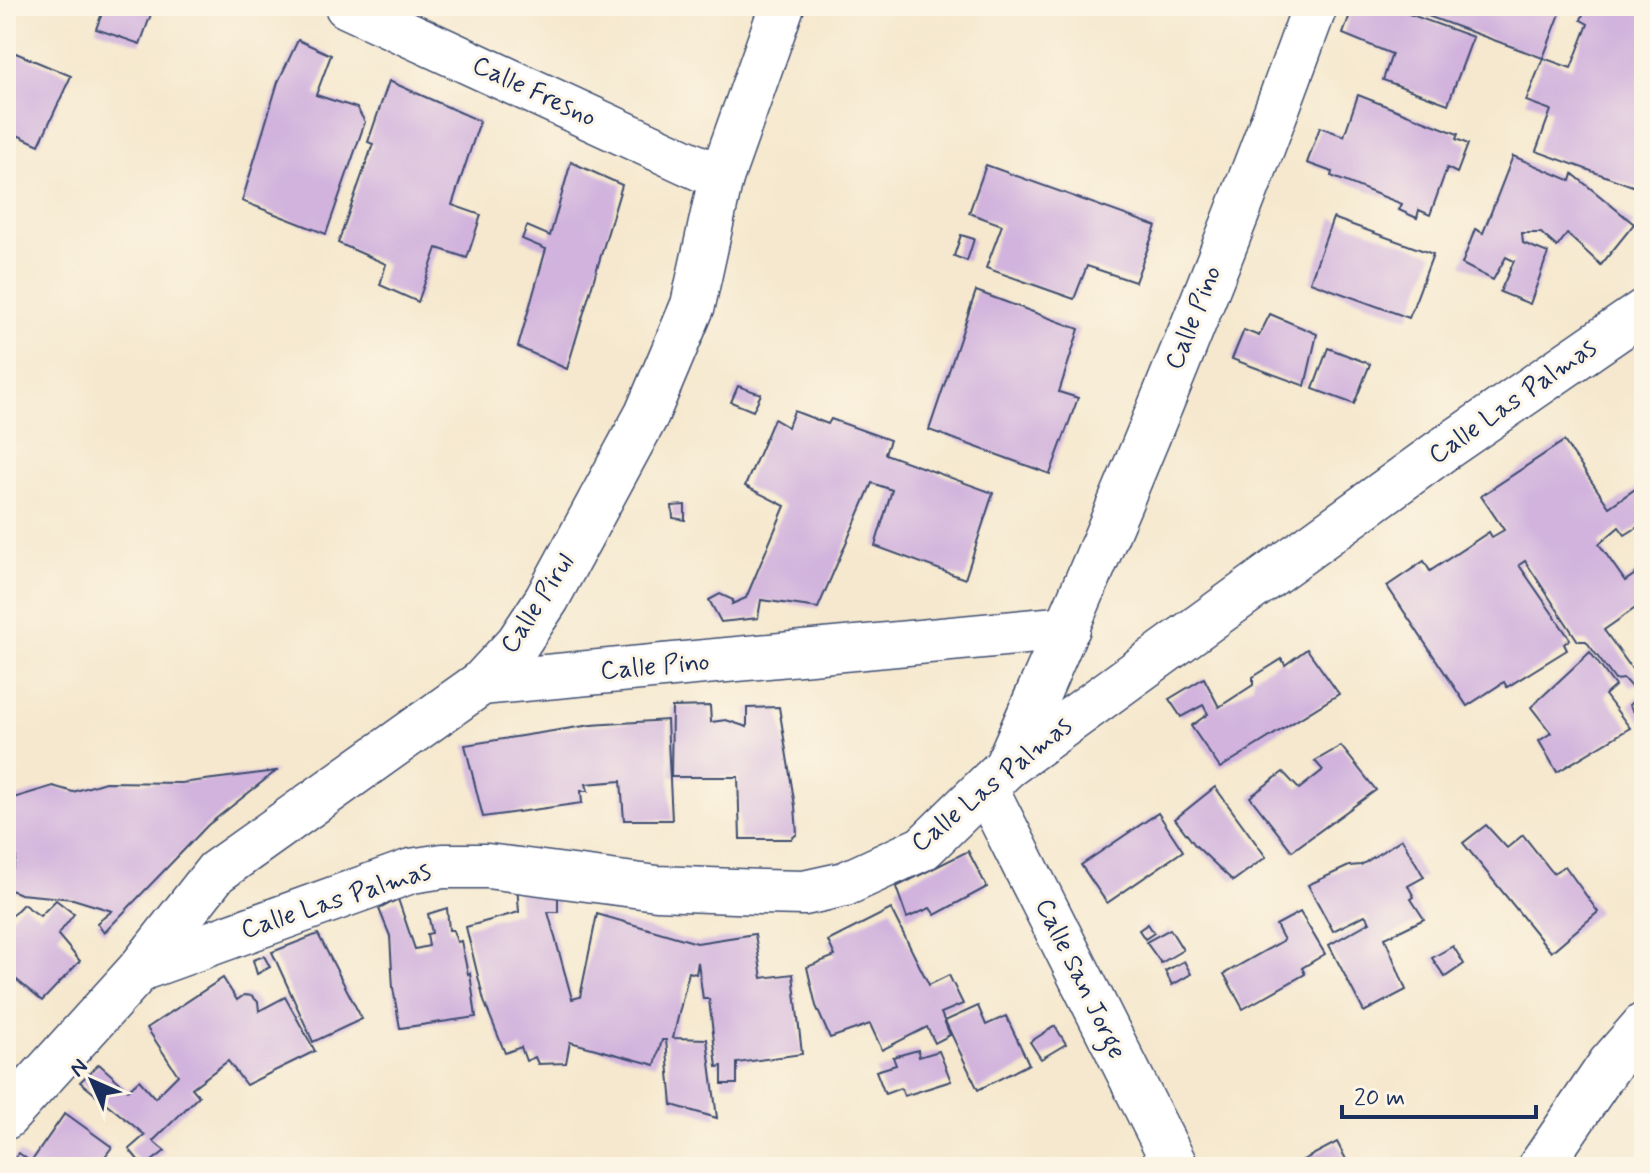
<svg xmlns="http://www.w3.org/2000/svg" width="1650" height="1173" font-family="Mynerve,sans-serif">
  <rect width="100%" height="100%" fill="#fcf5e5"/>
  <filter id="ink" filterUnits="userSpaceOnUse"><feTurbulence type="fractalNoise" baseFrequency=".0125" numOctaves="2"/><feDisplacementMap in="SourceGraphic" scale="16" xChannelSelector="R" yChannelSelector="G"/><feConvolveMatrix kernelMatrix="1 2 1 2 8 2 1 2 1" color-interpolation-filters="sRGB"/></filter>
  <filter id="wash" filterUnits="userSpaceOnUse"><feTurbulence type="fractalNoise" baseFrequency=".006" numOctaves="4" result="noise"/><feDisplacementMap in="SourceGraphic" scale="32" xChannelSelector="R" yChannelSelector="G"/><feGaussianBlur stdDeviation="1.8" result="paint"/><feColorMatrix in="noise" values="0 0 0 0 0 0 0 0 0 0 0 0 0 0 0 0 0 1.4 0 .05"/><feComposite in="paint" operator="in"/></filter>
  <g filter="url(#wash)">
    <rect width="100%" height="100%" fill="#f5e8ce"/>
    <g id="blocks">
      <g fill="#d1b3dd">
        <path d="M105 6H154L140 44 96 29Z"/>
        <path d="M1353 6H1387L1473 37 1448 104 1383 80 1392 54 1343 34Z"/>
        <path d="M1416 6H1563L1543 58 1571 68 1588 24 1581 20 1586 6H1644V196L1639 194 1641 189 1536 151 1551 110 1526 101 1543 58 1414 11Z"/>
        <path d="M298 40 331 55 316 95 357 108 365 122 326 234 242 201 278 82Z"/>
        <path d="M6 49 71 76 39 145 6 130Z"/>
        <path d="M389 81 480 121 452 205 481 215 467 258 437 248 418 302 380 285 386 264 338 243 373 144 368 142Z"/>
        <path d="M1358 95 1458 134 1456 139 1468 144 1457 173 1447 168 1430 215 1419 210 1417 218 1399 210 1402 204 1331 176 1332 172 1307 163 1320 127 1344 136Z"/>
        <path d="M1513 156 1571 181 1573 174 1634 224 1601 265 1567 234 1557 247 1541 233H1522L1523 243 1548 253 1530 304 1500 292 1514 261 1506 257 1493 280 1462 264 1475 229 1483 233Z"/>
        <path d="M571 162 622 185 567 369 518 347 546 249 522 239 527 226 550 236Z"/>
        <path d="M986 165 1156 226 1135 282 1087 266 1074 299 986 268 1002 225 969 213Z"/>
        <path d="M1333 218 1433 254 1409 318 1310 282Z"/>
        <path d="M961 235 974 239 967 261 954 256Z"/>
        <path d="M976 291 1079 329 1059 392 1078 398 1050 474 929 430Z"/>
        <path d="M1270 314 1317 334 1305 386 1232 359 1244 330 1259 336Z"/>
        <path d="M1328 348 1370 364 1354 404 1313 389Z"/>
        <path d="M738 386 761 394 753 411 731 402Z"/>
        <path d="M794 411 828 424 831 419 890 440 885 454 993 493 965 579 875 546 892 490 872 483 818 608 761 600 758 618 721 622 709 600 720 594 733 600 732 604 746 598 785 506 745 486 774 419 788 427Z"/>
        <path d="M1564 441 1609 507 1644 483V523L1625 535 1619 527 1599 544 1625 581 1644 568V602L1604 630 1640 680 1631 687 1624 679 1615 680 1586 641H1578L1525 561 1519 565 1570 639 1564 644 1567 650 1507 687 1504 682 1467 706 1387 586 1424 561 1430 571 1489 532 1492 537 1504 530 1481 496Z"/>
        <path d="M685 505V520L673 518 672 506Z"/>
        <path d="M1307 649 1339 694 1220 768 1191 726 1208 714 1203 705 1181 717 1169 699 1204 678 1219 707 1253 685V677L1282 659 1285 665Z"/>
        <path d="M1590 652 1615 686 1605 695 1630 728 1557 772 1539 741 1551 733 1531 707Z"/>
        <path d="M1644 691V716L1640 720 1629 705Z"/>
        <path d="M710 706 711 722 726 720 747 727V708L779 707 795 806 797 834 791 839H740L738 777H671L672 707Z"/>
        <path d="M667 720 672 820H624L621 781 586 784 588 791H581L582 803 483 817 465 745 591 725Z"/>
        <path d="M1341 746 1376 790 1292 851 1250 797 1283 772 1299 789 1323 770 1315 761Z"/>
        <path d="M276 771 208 825 104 933 97 923 112 911 73 899 20 894 6 888V865L13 868 16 858 6 855V818L10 799 53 786 73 792 105 782 181 783Z"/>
        <path d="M1215 787 1266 857 1233 881 1195 845 1175 819Z"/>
        <path d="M1158 813 1183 851 1107 903 1081 865Z"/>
        <path d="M1486 825 1507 848 1523 835 1553 873 1565 866 1598 912 1551 952 1463 843Z"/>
        <path d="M1402 839 1424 877 1408 886 1414 897 1411 899 1424 919 1385 938 1406 990 1364 1012 1329 945 1370 922 1365 915 1333 931 1308 885 1349 866 1361 865Z"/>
        <path d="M968 851 987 887 935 915 930 908 907 918 896 887Z"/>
        <path d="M517 885H558V912H548L572 999 580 997 597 914 697 943 755 934 762 978 793 974 802 1054 737 1063V1084H722V1066L717 1067 709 999H703L698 962 696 974 689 972 673 1038 707 1039 717 1118 672 1105 666 1040H662L655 1065 570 1042 566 1063 538 1064 535 1057 526 1061 521 1047 505 1053 484 1001 466 927 519 912Z"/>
        <path d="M398 899 415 949 429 946 427 934 432 933 428 914 447 908 449 930H453L457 942 461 941 468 974 470 973 476 1017 400 1028 393 988 390 936 379 909Z"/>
        <path d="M56 900 74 914 58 935 80 961 42 1001 6 971V922L23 904 40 916Z"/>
        <path d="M891 909 929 985 949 975 963 1004 941 1013 950 1035 935 1043 927 1027 882 1050 870 1024 830 1038 816 1006 807 967 835 956 828 941Z"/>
        <path d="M1300 912 1325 954 1302 968 1305 974 1243 1009 1224 974 1284 940 1276 925Z"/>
        <path d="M1148 924 1154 933 1145 939 1139 930Z"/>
        <path d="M1170 929 1183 950 1161 963 1146 942Z"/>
        <path d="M318 934 362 1019 313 1042 272 952Z"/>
        <path d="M1453 946 1464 964 1445 977 1432 958Z"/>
        <path d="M264 956 270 967 257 974 253 960Z"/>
        <path d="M1184 961 1191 974 1172 985 1165 971Z"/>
        <path d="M223 978 237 1000 244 995 252 996 258 1002 259 1011 285 997 315 1051 246 1085 228 1061 192 1088 199 1096 153 1141 165 1151 144 1167 129 1149 145 1135 80 1082 99 1064 128 1090 139 1080 155 1098 178 1075 147 1028Z"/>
        <path d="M978 1006 986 1025 1006 1016 1029 1064 978 1090 945 1021Z"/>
        <path d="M1055 1026 1066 1044 1041 1059 1030 1042Z"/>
        <path d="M918 1050 919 1057 939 1051 951 1081 904 1096 901 1088 885 1094 876 1071 896 1065 893 1057Z"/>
        <path d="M65 1113 112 1147 97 1167H7L19 1153 31 1162Z"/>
        <path d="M1337 1142 1350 1167H1290Z"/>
      </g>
    </g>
  </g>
  <g filter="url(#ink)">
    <use href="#blocks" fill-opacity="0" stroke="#3c4b6f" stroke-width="2"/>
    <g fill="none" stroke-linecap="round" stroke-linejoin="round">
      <g stroke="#3c4b6f" stroke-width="47">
        <g id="minor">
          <path d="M347 6 721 178"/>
          <path d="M481 683 1068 628"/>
          <path d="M1006 767C1117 517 1222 263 1315 6"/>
          <path d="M986 789 1176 1167"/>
          <path d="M140 969 411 871 443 866H487L657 888 761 892 804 893 845 884 923 848 1006 767 1441 451 1644 311"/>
          <path d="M6 1117 140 969 216 872 481 683 518 643 547 599 647 414 693 305 721 178 782 6"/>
          <path d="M1540 1167 1610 1064 1644 1025"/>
        </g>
      </g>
      <use href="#minor" stroke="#fff" stroke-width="44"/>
    </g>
  </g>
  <g text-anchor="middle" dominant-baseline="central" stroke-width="6" stroke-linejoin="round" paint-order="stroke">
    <g font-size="26" fill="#1b2f5e" stroke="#fcf5e5">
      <text transform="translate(534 92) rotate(25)">Calle Fresno</text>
      <text transform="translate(1194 318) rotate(-68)">Calle Pino</text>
      <text transform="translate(1513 402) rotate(-35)">Calle Las Palmas</text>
      <text transform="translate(538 604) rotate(-57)">Calle Pirul</text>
      <text transform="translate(655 667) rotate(-5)">Calle Pino</text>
      <text transform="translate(992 785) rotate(-39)">Calle Las Palmas</text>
      <text transform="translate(336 901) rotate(-18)">Calle Las Palmas</text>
      <text transform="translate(1080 979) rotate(64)">Calle San Jorge</text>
    </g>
  </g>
  <rect width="1650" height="1173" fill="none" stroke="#fcf5e5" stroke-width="32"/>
  <g transform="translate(92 1081) rotate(315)" stroke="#fcf5e5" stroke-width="6" paint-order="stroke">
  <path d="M0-6L14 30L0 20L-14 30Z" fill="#1b2f5e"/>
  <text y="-12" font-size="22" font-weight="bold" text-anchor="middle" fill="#1b2f5e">N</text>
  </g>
  <path d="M1342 1105v12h194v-12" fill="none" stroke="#1b2f5e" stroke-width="4"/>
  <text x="1354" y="1105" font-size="24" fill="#1b2f5e" stroke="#fcf5e5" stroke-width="6" paint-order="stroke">20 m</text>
</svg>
